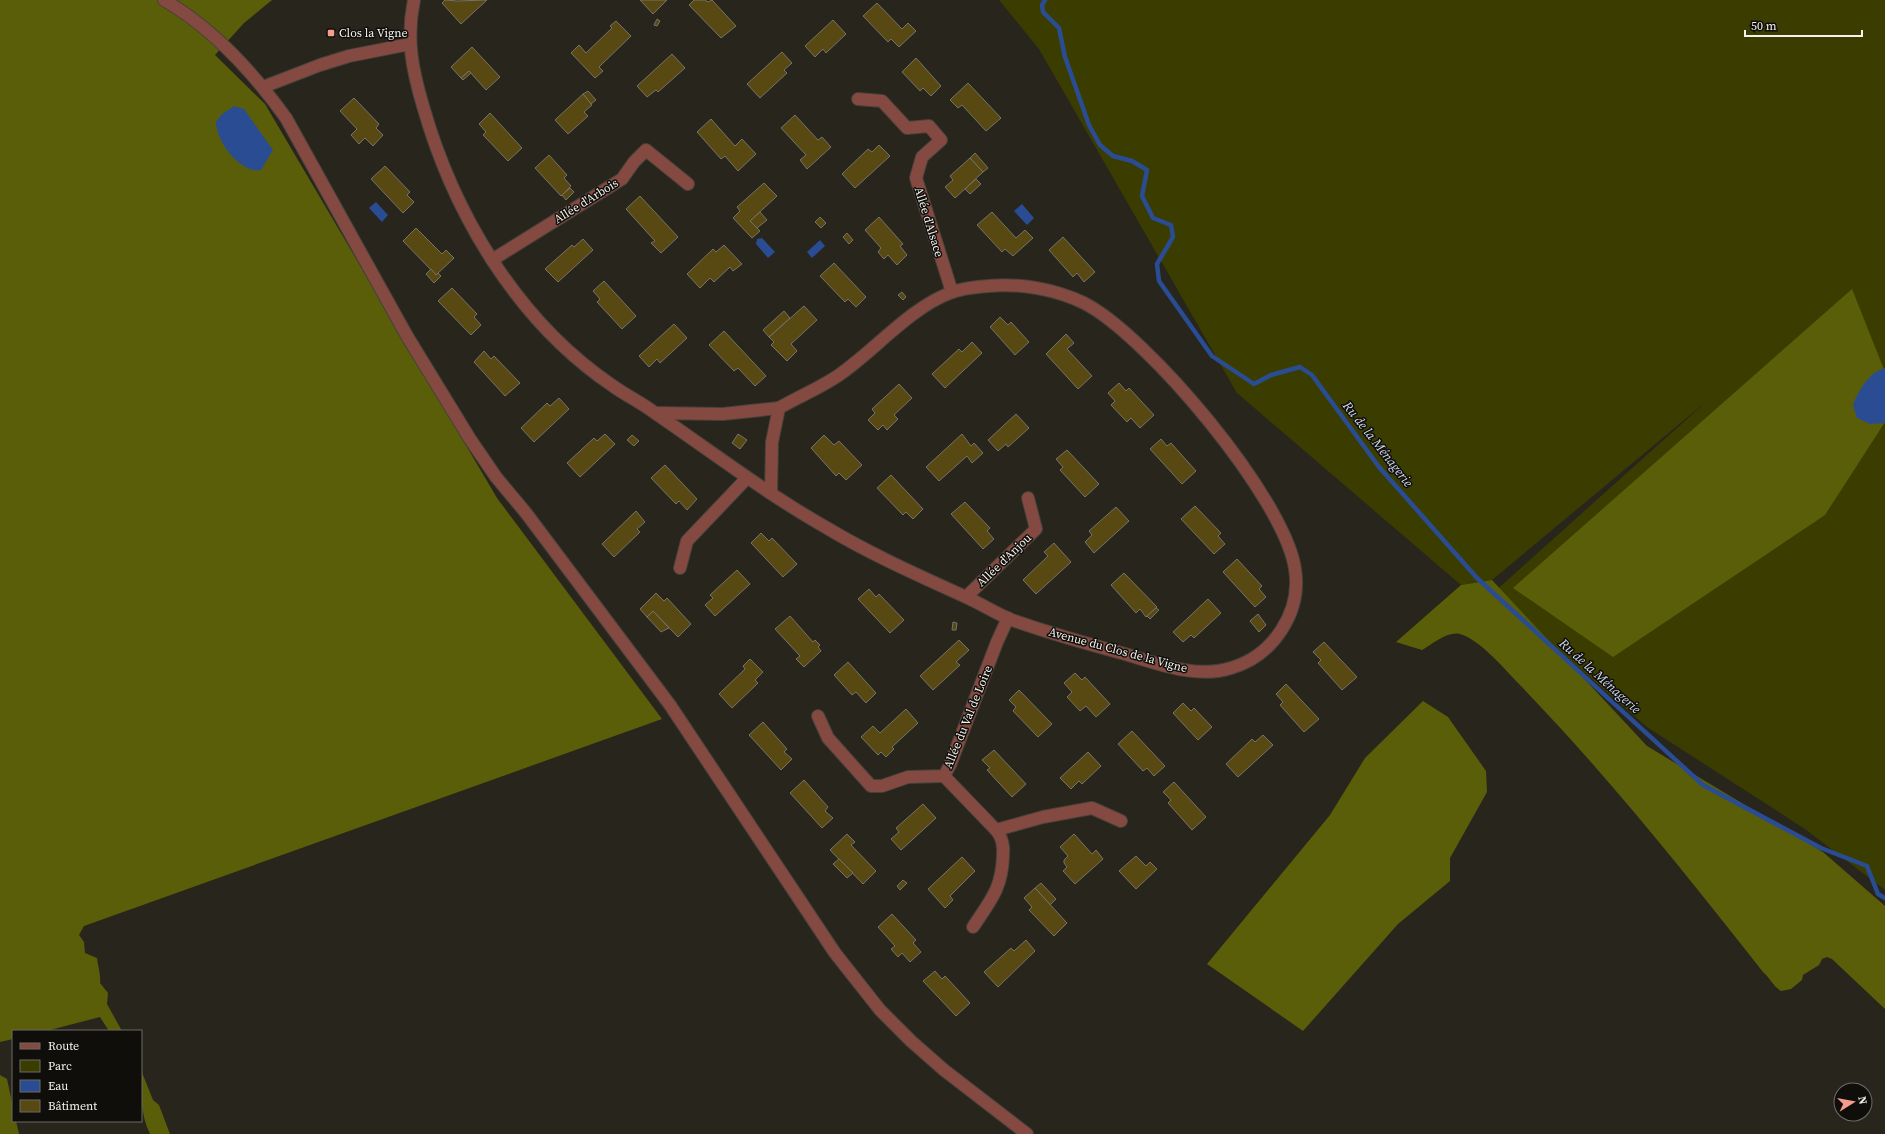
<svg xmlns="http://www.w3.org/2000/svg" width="1885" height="1134" font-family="'Source Serif 4',serif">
  <rect width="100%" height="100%" fill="#28251d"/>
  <path fill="#3b3d00" d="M999 0H1885V890L1805 829 1647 727 1493 593 1707 401 1492 580 1461 585 1237 393 1039 49Z"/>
  <g fill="#5b5e09">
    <path d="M0 0H272L244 23 215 55 265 104 497 498 662 719 84 926 79 935 84 942 85 953 97 958C98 967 101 975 100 983L108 993 107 1004 122 1031H109L100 1017 46 1031H13V1039L0 1042Z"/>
    <path d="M1852 289 1885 372V422L1825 515 1613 657 1513 588Z"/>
    <path d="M1492 580 1647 746 1823 852 1885 906V1009L1832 959 1827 957 1822 959 1819 965 1803 975 1802 980 1791 989 1781 991C1773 986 1770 978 1763 972 1686 874 1607 775 1520 685 1505 670 1481 640 1460 634 1447 631 1433 644 1422 650L1396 642 1461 585Z"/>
    <path d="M1423 701 1448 717 1486 771 1487 792 1450 858V881L1398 924 1303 1031 1207 964 1330 815 1365 758Z"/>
    <path d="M141 1070 153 1100 159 1105 170 1134H150C140 1114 141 1091 141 1070Z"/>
    <path d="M0 1075 7 1079 13 1107V1121H16L19 1134H0Z"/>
  </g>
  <g fill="#294c93">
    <path d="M234 106 244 109 273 150 261 170C240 174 216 141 216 122L221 115Z"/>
    <path d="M376 202 388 215 382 222 369 208Z"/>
    <path d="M1022 204 1034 218 1027 225 1014 211Z"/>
    <path d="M762 238 775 252 768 258 756 244 757 239Z"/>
    <path d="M820 240 825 246 812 258 807 252Z"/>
    <path d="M1885 368V423L1870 424 1857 418 1853 405C1858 391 1869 372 1885 368Z"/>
  </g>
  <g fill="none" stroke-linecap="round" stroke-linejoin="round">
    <path stroke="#294c93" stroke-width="4.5" d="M1045 0 1042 5 1043 12 1059 28 1065 57 1089 125 1100 145 1113 156 1132 161 1147 170 1142 196 1153 218 1171 225 1173 237 1157 264 1159 281 1212 356 1254 384 1271 375 1300 367 1312 375 1379 467 1477 578 1703 785 1821 848 1867 866 1878 894 1885 898"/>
  </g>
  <g fill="#584811" stroke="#76736a">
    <path d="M445 0 457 1 487 0 461 24 442 3Z"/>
    <path d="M640 0H667L653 14Z"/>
    <path d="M694 0H705L708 2 712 0 736 26 721 38 689 5Z"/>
    <path d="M877 3 902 29 908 23 916 31 899 47 891 39 888 42 863 16Z"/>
    <path d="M657 19 660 21 657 26 654 25Z"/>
    <path d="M833 20 846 34 826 53 823 49 815 57 805 46Z"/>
    <path d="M616 21 631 36 599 67 603 71 595 78 571 53 579 45 586 53 612 28 610 26Z"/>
    <path d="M334 29 336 35 328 37 327 31Z"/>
    <path d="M472 47 500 77 486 90 469 71 461 78 451 67Z"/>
    <path d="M782 52 792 63 784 70 787 73 760 98 747 84Z"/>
    <path d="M672 54 685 68 658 92 656 90 647 97 637 86Z"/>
    <path d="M916 58 941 86 931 96 923 88 920 91 902 72Z"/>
    <path d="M469 71 471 73 463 80 461 78Z"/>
    <path d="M968 83 1001 118 986 131 962 105 958 108 950 100Z"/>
    <path d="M588 91 596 100 591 104 583 94Z"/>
    <path d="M583 94 592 105 584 112 588 116 568 134 555 120Z"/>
    <path d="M354 98 379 124 376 128 383 135 373 146 365 138 359 144 351 135 357 129 340 111Z"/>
    <path d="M490 113 522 148 508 161 483 135 486 132 479 124Z"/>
    <path d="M795 115 818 140 822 137 831 147 807 169 800 160 806 155 781 128Z"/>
    <path d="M711 119 735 146 742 139 756 154 738 171 725 156 721 159 697 132Z"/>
    <path d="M879 145 890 156 855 188 842 174 868 149 872 152Z"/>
    <path d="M975 153 988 168 983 172 970 158Z"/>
    <path d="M549 155 567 175 564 178 571 186 561 196 535 168Z"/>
    <path d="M970 158 983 172 955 198 945 187 953 180 950 176Z"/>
    <path d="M385 166 410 192 407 195 414 202 403 213 371 179Z"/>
    <path d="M976 179 981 184 970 194 965 189Z"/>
    <path d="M764 183 777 196 750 221 760 231 752 238 733 218 740 211 737 207Z"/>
    <path d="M570 188 574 192 566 200 562 195Z"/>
    <path d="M640 196 678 237 661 253 651 243 655 241 626 209Z"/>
    <path d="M760 212 767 220 757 228 750 221Z"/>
    <path d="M992 212 1016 238 1025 230 1033 238 1013 256 1005 249 1002 252 977 225Z"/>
    <path d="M820 217 826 223 821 228 815 222Z"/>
    <path d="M879 217 903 244 900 246 907 255 897 265 888 255 884 259 878 252 881 248 865 230Z"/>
    <path d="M416 228 442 254 446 250 454 258 436 275 403 241Z"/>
    <path d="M847 233 853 240 849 244 843 237Z"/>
    <path d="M1063 237 1095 272 1084 282 1077 273 1073 277 1049 250Z"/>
    <path d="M583 239 593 250 558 282 545 269 572 245 574 247Z"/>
    <path d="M724 245 742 264 733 271 730 267 714 282 710 278 700 288 687 274 713 249 716 252Z"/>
    <path d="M834 263 866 297 856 307 848 299 845 302 820 276Z"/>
    <path d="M431 269 436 275 438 273 441 276 434 283 426 274Z"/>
    <path d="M604 281 636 316 622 329 597 302 600 299 593 291Z"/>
    <path d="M452 288 477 314 474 317 481 325 471 335 438 301Z"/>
    <path d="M902 292 906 297 903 300 898 295Z"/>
    <path d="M804 306 817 320 791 344 797 351 787 361 771 345 774 342 769 337Z"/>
    <path d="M784 311 790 318 769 337 763 330Z"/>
    <path d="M1000 317 1008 325 1011 322 1029 342 1015 355 990 327Z"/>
    <path d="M674 324 687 338 660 363 657 359 649 367 639 356Z"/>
    <path d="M724 331 766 376 755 386 738 368 734 371 709 345Z"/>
    <path d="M1066 334 1074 343 1067 349 1092 376 1078 389 1046 354Z"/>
    <path d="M972 342 982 353 945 388 932 374 959 349 962 352Z"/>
    <path d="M484 351 491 359 494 356 520 383 505 396 474 362Z"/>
    <path d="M1119 383 1126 391 1129 388 1154 415 1140 428 1131 418 1127 422 1111 405 1115 401 1108 393Z"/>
    <path d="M899 384 912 398 894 415 898 419 887 430 883 425 878 430 868 420 875 413 872 409Z"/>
    <path d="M559 398 569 409 534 442 521 428 547 403 550 406Z"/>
    <path d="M1016 414 1029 428 1008 447 1006 444 998 451 988 440Z"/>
    <path d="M605 434 615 444 580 477 567 463 594 438 597 441Z"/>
    <path d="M738 434 747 440 740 449 732 443Z"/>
    <path d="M962 434 971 446 974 443 983 453 972 463 967 456 939 481 926 467Z"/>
    <path d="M632 435 639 441 634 446 627 440Z"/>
    <path d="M824 435 834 445 839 441 862 465 846 480 839 473 836 476 811 448Z"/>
    <path d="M1161 439 1167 446 1171 443 1196 471 1182 484 1150 449Z"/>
    <path d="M1067 450 1099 484 1085 497 1060 470 1063 467 1056 459Z"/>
    <path d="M665 465 697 499 687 510 679 501 676 504 651 478Z"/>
    <path d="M891 475 923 509 913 519 906 512 903 515 877 488Z"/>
    <path d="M965 502 990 528 987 531 994 539 983 549 951 514Z"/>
    <path d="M1195 506 1221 533 1218 536 1225 544 1214 554 1181 519Z"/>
    <path d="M1116 507 1129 521 1094 553 1085 542 1092 535 1089 531Z"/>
    <path d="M636 511 645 522 637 529 640 532 614 557 602 544Z"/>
    <path d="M761 533 769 541 772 538 797 564 783 577 751 543Z"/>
    <path d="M1054 543 1071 562 1036 594 1023 580 1048 556 1044 552Z"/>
    <path d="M1237 559 1262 586 1259 589 1266 597 1255 607 1223 572Z"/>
    <path d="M737 570 750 584 715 616 705 605 713 598 710 595Z"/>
    <path d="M1124 573 1157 607 1146 617 1140 609 1136 613 1111 585Z"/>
    <path d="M869 589 876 597 879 594 904 620 890 633 858 599Z"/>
    <path d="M656 593 664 601 667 598 691 624 678 637 653 611 647 617 640 609Z"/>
    <path d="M1208 599 1221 613 1194 638 1191 635 1183 642 1173 632Z"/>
    <path d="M1156 608 1159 610 1150 619 1147 616Z"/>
    <path d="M653 611 669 628 661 632 647 617Z"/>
    <path d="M1258 614 1266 625 1259 632 1250 621Z"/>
    <path d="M790 616 813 642 815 640 820 645 818 647 821 651 804 667 796 659 800 656 775 629Z"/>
    <path d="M953 622 957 623 956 630H952Z"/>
    <path d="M959 640 969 650 956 662 960 665 933 690 920 676Z"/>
    <path d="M1324 642 1357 677 1342 690 1318 663 1321 660 1313 652Z"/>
    <path d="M750 659 763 672 755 680 758 683 732 708 719 694 745 669 743 666Z"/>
    <path d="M848 662 876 693 866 703 856 692 852 695 834 675Z"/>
    <path d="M1075 673 1082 680 1085 677 1110 704 1096 717 1086 706 1080 711 1067 697 1072 692 1064 683Z"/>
    <path d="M1286 684 1319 719 1304 732 1280 705 1283 702 1276 694Z"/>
    <path d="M1019 690 1052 724 1038 737 1013 711 1016 707 1009 700Z"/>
    <path d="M1183 703 1191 711 1194 708 1212 727 1198 740 1173 713Z"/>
    <path d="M906 709 918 723 892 747 894 749 886 757 881 752 878 755 861 737 873 726 880 733Z"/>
    <path d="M763 722 787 749 784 752 792 759 781 770 749 735Z"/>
    <path d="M1132 731 1165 766 1154 776 1147 768 1143 771 1118 744Z"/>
    <path d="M1263 735 1273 745 1238 777 1226 764 1252 739 1255 742Z"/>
    <path d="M994 750 1026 784 1012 797 987 770 990 768 982 760Z"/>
    <path d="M1088 752 1101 766 1082 784 1079 781 1071 789 1060 778Z"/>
    <path d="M804 780 828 807 825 811 833 818 822 828 790 793Z"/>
    <path d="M1174 782 1206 817 1192 830 1168 803 1171 800 1163 792Z"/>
    <path d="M923 804 936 818 901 850 891 839 899 832 896 828Z"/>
    <path d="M847 834 855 842 851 845 876 871 863 884 830 850Z"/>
    <path d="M1074 834 1092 854 1096 850 1103 859 1075 884 1063 871 1067 867 1064 863V860L1068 856 1060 847Z"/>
    <path d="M1136 856 1146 866 1150 862 1157 869 1136 889 1119 871Z"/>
    <path d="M962 857 975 871 950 896 953 900 945 908 928 889Z"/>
    <path d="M839 859 853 873 847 878 833 864Z"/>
    <path d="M903 880 907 883 900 890 897 886Z"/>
    <path d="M1041 883 1056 899 1050 905 1035 888Z"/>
    <path d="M1035 888 1067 923 1054 936 1029 910 1032 907 1024 898Z"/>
    <path d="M892 914 916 940 913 943 921 952 910 962 902 953 898 957 891 949 895 946 878 927Z"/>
    <path d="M1026 940 1035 951 998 987 984 972 1011 948 1014 951Z"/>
    <path d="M935 971 942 979 945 976 970 1003 956 1016 923 981Z"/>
  </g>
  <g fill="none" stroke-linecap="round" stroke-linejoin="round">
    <g stroke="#45423a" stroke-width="14">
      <g id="minor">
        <path d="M414 0C406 38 412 69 423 106 454 215 518 322 613 386 627 396 642 403 655 413 712 452 767 494 827 528 872 555 920 576 968 598 983 605 997 614 1012 620 1049 633 1088 644 1125 654 1159 664 1197 679 1231 668 1273 656 1302 612 1295 569 1285 499 1147 335 1084 303 1055 289 1020 283 988 286 976 287 961 288 950 293 910 308 874 351 839 375 820 388 798 397 779 408L772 442 771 492"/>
        <path d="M263 87 320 65 349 56 410 44"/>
        <path d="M858 99 882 101 907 128 929 126 941 140 922 157 916 178 952 292"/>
        <path d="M492 260 622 179 634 162 646 150 688 184"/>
        <path d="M656 413 723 414 779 408"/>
        <path d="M680 568 687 541 747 478"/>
        <path d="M966 597 1036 529 1028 498"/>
        <path d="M818 716 828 738 871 786H882L908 777 944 776 950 765 997 642 1008 618"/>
        <path d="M944 776 996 830C1003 838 1004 846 1003 856 1002 889 990 901 973 927"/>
        <path d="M996 830 1043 817 1092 808 1121 821"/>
      </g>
    </g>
    <g stroke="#45423a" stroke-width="14">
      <path id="tertiary" d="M164 0C214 29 253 72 286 118L407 336 470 439 496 477 526 513 670 705 835 953 880 1010 911 1041 944 1070 1027 1134"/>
    </g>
    <use href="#minor" stroke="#844940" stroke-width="12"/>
    <use href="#tertiary" stroke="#844940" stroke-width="12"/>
  </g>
  <rect fill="#f49d8d" stroke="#100e0b" stroke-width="1.5" x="327" y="29" width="8" height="8" rx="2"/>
  <g text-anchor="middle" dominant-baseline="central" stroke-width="3" stroke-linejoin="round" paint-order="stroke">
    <g font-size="12" fill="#f4f3ed" stroke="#100e0b" text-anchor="start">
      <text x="339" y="33">Clos la Vigne</text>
    </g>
    <g font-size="12" fill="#f4f3ed" stroke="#100e0b">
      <text transform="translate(586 201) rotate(-32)">Allée d'Arbois</text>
      <text transform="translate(929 222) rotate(73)">Allée d'Alsace</text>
      <text transform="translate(1004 560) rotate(-44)">Allée d'Anjou</text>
      <text transform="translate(1118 650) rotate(15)">Avenue du Clos de la Vigne</text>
      <text transform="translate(968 717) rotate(-68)">Allée du Val de Loire</text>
    </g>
    <g font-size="13" font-style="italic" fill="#d1dcf1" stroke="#100e0b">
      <text transform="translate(1378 444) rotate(52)">Ru de la Ménagerie</text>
      <text transform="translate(1600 676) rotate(42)">Ru de la Ménagerie</text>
    </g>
  </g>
  <rect x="12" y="1030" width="130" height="92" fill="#100e0b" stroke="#6b6a65"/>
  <rect x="20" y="1043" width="20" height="6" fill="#844940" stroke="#6b6a65"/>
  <text x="48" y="1050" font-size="12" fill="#f4f3ed">Route</text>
  <rect x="20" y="1060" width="20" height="12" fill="#3b3d00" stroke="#6b6a65"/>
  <text x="48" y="1070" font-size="12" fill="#f4f3ed">Parc</text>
  <rect x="20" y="1080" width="20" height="12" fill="#294c93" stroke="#6b6a65"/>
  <text x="48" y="1090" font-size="12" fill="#f4f3ed">Eau</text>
  <rect x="20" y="1100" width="20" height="12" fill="#584811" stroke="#6b6a65"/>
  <text x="48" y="1110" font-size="12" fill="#f4f3ed">Bâtiment</text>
  <g transform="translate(1853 1102) rotate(79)"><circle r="19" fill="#100e0b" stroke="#6b6a65"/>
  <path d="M0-3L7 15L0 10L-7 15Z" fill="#f49d8d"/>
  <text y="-6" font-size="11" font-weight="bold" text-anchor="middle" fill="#f4f3ed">N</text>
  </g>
  <path d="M1745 30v6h117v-6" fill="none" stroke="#f4f3ed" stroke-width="2"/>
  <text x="1751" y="30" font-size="12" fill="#f4f3ed" stroke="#100e0b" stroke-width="3" paint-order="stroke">50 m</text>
</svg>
